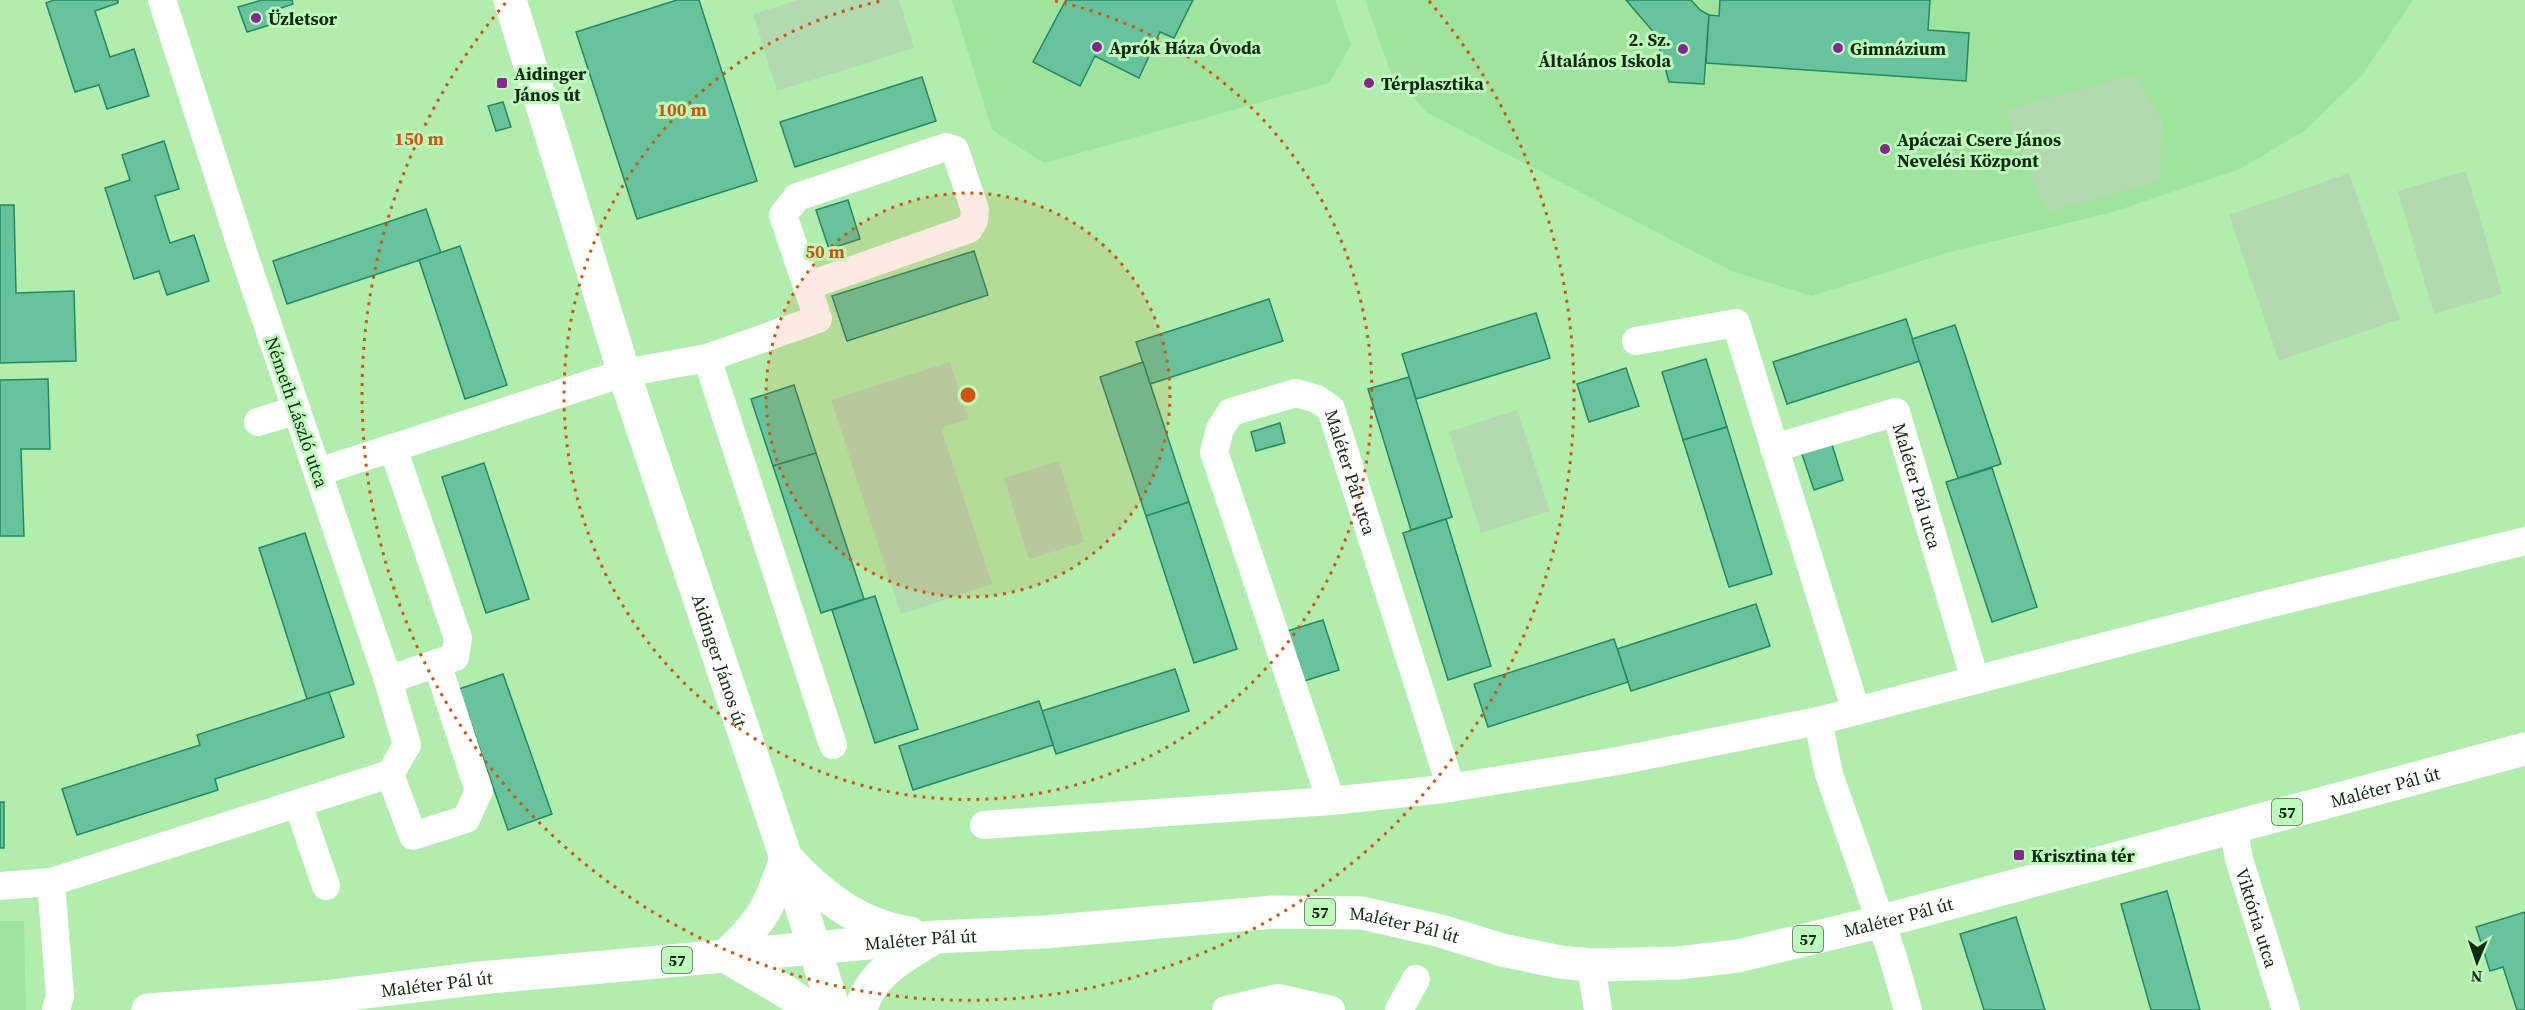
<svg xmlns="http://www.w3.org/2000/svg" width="2525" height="1010" font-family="'Source Serif 4',serif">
  <rect width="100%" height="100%" fill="#b1eeae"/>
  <g fill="#a0e39d">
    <path d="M952 0H1335L1351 45 1329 83 1044 163 992 130Z"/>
    <path d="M1365 0H2413L2360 78 2305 130 2240 169 2113 212 1946 253 1812 296 1731 271 1426 112 1390 71Z"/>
    <path d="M0 921H24L26 1010H0Z"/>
  </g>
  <g fill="#b3d9b1">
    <path d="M798 0H899L914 48 777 91 753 14Z"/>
    <path d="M2135 75 2162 122 2160 181 2047 212 2004 110Z"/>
    <path d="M2466 171 2502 294 2434 314 2398 191Z"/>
    <path d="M2349 173 2400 319 2279 361 2229 215Z"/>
    <path d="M950 362 968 419 941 428 992 584 901 614 831 400Z"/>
    <path d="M1517 410 1550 511 1481 533 1449 432Z"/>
    <path d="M1059 461 1084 542 1029 559 1004 478Z"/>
  </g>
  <g fill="#67c39b" stroke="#258863" stroke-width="1.5">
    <path d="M54 0H118V3L95 11 110 57 134 49 149 96 107 109 99 85 75 92 46 3Z"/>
    <path d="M262 0H292L293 4 269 12 273 24 247 32 238 7Z"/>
    <path d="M677 0H699L757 181 637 219 576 32Z"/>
    <path d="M1066 0H1193L1174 38 1160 32 1139 78 1095 56 1080 86 1033 62Z"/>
    <path d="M1626 0H1691L1700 10 1709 15 1704 84 1669 82 1656 35Z"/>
    <path d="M1720 0H1930L1928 30 1969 33 1966 81 1706 63 1709 15 1719 16Z"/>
    <path d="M922 77 936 121 795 167 780 122Z"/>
    <path d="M503 102 511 127 496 131 488 106Z"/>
    <path d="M164 141 179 189 155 196 170 243 194 235 209 281 167 295 159 271 134 279 105 188 130 180 122 155Z"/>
    <path d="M848 200 860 239 829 249 816 210Z"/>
    <path d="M0 205H14L16 293 74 291 76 361 0 363Z"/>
    <path d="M426 209 441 253 287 304 273 261Z"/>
    <path d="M460 246 507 385 465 399 419 260Z"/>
    <path d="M974 251 988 295 847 341 832 296Z"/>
    <path d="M1269 299 1283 341 1150 384 1136 342Z"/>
    <path d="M1536 313 1550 358 1416 399 1402 354Z"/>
    <path d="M1906 319 1920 361 1787 404 1773 362Z"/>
    <path d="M1955 325 2001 464 1958 478 1912 339Z"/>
    <path d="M1706 359 1727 427 1683 440 1662 372Z"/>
    <path d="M1143 362 1189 502 1146 516 1100 377Z"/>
    <path d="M1626 368 1639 406 1589 422 1577 384Z"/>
    <path d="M1409 377 1452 517 1411 530 1368 389Z"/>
    <path d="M48 379 50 449H21L24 536H0V380Z"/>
    <path d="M794 385 816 453 773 466 751 399Z"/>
    <path d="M1280 423 1285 443 1256 451 1251 432Z"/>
    <path d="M1727 427 1772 574 1729 587 1683 440Z"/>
    <path d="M1830 438 1843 480 1814 490 1800 448Z"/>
    <path d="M816 453 864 599 821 613 773 466Z"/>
    <path d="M484 463 529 599 486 613 442 477Z"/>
    <path d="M1992 468 2037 607 1992 622 1946 482Z"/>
    <path d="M1189 502 1237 649 1194 663 1146 516Z"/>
    <path d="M1446 519 1491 666 1448 680 1403 533Z"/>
    <path d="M305 533 354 684 307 699 259 548Z"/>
    <path d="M875 596 918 729 875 743 832 610Z"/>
    <path d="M1756 604 1770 646 1631 691 1617 649Z"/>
    <path d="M1323 620 1339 670 1301 682 1284 632Z"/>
    <path d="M1614 639 1628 682 1488 727 1474 684Z"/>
    <path d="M1175 669 1189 711 1056 754 1042 711Z"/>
    <path d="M503 674 552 814 508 830 459 689Z"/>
    <path d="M329 692 344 737 215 779 218 790 77 835 62 789 200 745 197 735Z"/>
    <path d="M1039 701 1053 745 913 790 899 746Z"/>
    <rect x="0" y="802" width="4" height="46"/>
    <path d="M2167 891 2200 1010H2151L2121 904Z"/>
    <path d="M2525 912V1010H2517L2503 967 2490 971 2476 927Z"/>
    <path d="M2016 917 2045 1010H1984L1960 934Z"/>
  </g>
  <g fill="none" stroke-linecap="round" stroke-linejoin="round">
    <g stroke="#fff" stroke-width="28">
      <path d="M1636 341 1736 323 1856 711"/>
      <path d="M707 358 833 745"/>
      <path d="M258 422 297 410"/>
      <path id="s1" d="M1774 448 1896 412 1975 680"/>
      <path d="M318 472 624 373 707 358 818 319 783 215 797 197 946 147 955 150 975 210 974 220 969 229 807 286"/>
      <path d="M388 680 455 657 458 638 393 448"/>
      <path d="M1818 721 1829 774 1892 954 1908 1010"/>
      <path d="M390 774 413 836 466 819 479 791 437 663"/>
      <path id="s2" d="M1331 801 1214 452 1220 429 1231 412 1296 393 1317 399 1331 409 1451 788"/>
      <path d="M298 804 326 886"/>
      <path d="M984 825 1331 801 1443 789 1618 761 1818 721 2260 606 2525 541"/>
      <path id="s3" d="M2233 827 2239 859 2286 1010"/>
      <path d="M51 882 60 996 56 1010"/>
      <path d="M0 886 51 882 390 774 407 745 388 680 243 252 162 0"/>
      <path d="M1591 965 1598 1010"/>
      <path d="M1226 1010 1278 998 1331 1010"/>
      <path d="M1399 1010 1416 979"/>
    </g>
    <path stroke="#fff" stroke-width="33" id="s4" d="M510 0 624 373 786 858 834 1010"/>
    <g stroke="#fff" stroke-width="33">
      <path d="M786 858C819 894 859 926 910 933"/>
      <path d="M725 956C762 923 771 904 786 858"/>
      <path d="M725 956 788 993 811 1010"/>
      <path id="s5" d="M148 1010 325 997 480 978 936 937 1045 932 1274 912 1362 913 1441 931 1502 950 1560 962 1591 965 1678 963 1738 956 1879 922 2525 749"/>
      <path d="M861 1010C869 974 903 957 932 939"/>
    </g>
  </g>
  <circle cx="968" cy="395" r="202" fill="#d2540c" fill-opacity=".12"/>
  <g fill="none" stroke="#d2540c" stroke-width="3" stroke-dasharray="3 6">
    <circle cx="968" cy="395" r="202"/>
    <path d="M1055 1A404 404 0 1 1 881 1"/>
    <path d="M1429 1A606 606 0 1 1 507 1"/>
  </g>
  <g fill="#862791" stroke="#befcbb" stroke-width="2">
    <circle cx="256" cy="18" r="6"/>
    <circle cx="1097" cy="47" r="6"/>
    <circle cx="1838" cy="48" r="6"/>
    <circle cx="1683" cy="49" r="6"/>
    <rect x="496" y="77" width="12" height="12" rx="3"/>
    <circle cx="1369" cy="83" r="6"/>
    <circle cx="1885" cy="149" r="6"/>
    <rect x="2013" y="849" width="12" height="12" rx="3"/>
  </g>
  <g text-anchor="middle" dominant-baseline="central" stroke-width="6" stroke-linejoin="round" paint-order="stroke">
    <g fill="#befcbb" stroke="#456844" stroke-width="1.5">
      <rect x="2272" y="799" width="30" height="26" rx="4.5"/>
      <rect x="1305" y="899" width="30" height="26" rx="4.5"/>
      <rect x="1793" y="926" width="30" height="26" rx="4.5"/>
      <rect x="662" y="947" width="30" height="26" rx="4.5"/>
    </g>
    <g font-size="16" font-weight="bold" fill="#112911">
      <text x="2287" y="812">57</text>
      <text x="1320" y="912">57</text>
      <text x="1808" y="939">57</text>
      <text x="677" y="960">57</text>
    </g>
    <g font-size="18" font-weight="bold" fill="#112911" stroke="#befcbb" text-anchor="start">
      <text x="268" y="18">Üzletsor</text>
      <text x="1671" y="39" text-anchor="end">2. Sz.<tspan x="1671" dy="21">Általános Iskola</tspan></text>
      <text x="1109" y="47">Aprók Háza Óvoda</text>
      <text x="1850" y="48">Gimnázium</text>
      <text x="514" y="73">Aidinger<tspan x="514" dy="21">János út</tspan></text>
      <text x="1381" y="83">Térplasztika</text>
      <text x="1897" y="139">Apáczai Csere János<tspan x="1897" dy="21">Nevelési Központ</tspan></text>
      <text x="2031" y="855">Krisztina tér</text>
    </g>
    <g font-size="18" fill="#112911" stroke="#befcbb">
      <text transform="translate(297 412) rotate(71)">Németh László utca</text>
      <text stroke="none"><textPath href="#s2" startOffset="585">Maléter Pál utca</textPath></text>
      <text stroke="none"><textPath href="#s1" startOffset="204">Maléter Pál utca</textPath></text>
      <text stroke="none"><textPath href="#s4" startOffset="693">Aidinger János út</textPath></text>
      <text stroke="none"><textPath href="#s5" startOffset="2270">Maléter Pál út</textPath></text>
      <text stroke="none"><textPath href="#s5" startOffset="1766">Maléter Pál út</textPath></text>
      <text stroke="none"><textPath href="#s3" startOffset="94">Viktória utca</textPath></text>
      <text stroke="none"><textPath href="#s5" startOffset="1262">Maléter Pál út</textPath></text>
      <text stroke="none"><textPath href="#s5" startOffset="776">Maléter Pál út</textPath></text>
      <text stroke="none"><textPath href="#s5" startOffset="290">Maléter Pál út</textPath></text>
    </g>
  </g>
  <circle cx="968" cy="395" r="9" fill="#d2540c" stroke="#befcbb" stroke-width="3"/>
  <g font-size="18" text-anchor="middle" font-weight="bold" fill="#d2540c" stroke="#befcbb" stroke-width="6" stroke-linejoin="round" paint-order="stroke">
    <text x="682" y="116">100 m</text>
    <text x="419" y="145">150 m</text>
    <text x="825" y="258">50 m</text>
  </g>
  <g transform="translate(2477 962) rotate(182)" stroke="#befcbb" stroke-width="4.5" paint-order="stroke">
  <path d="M0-4.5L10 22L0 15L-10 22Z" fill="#112911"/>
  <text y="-9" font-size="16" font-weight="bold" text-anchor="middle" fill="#112911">N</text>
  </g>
</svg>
